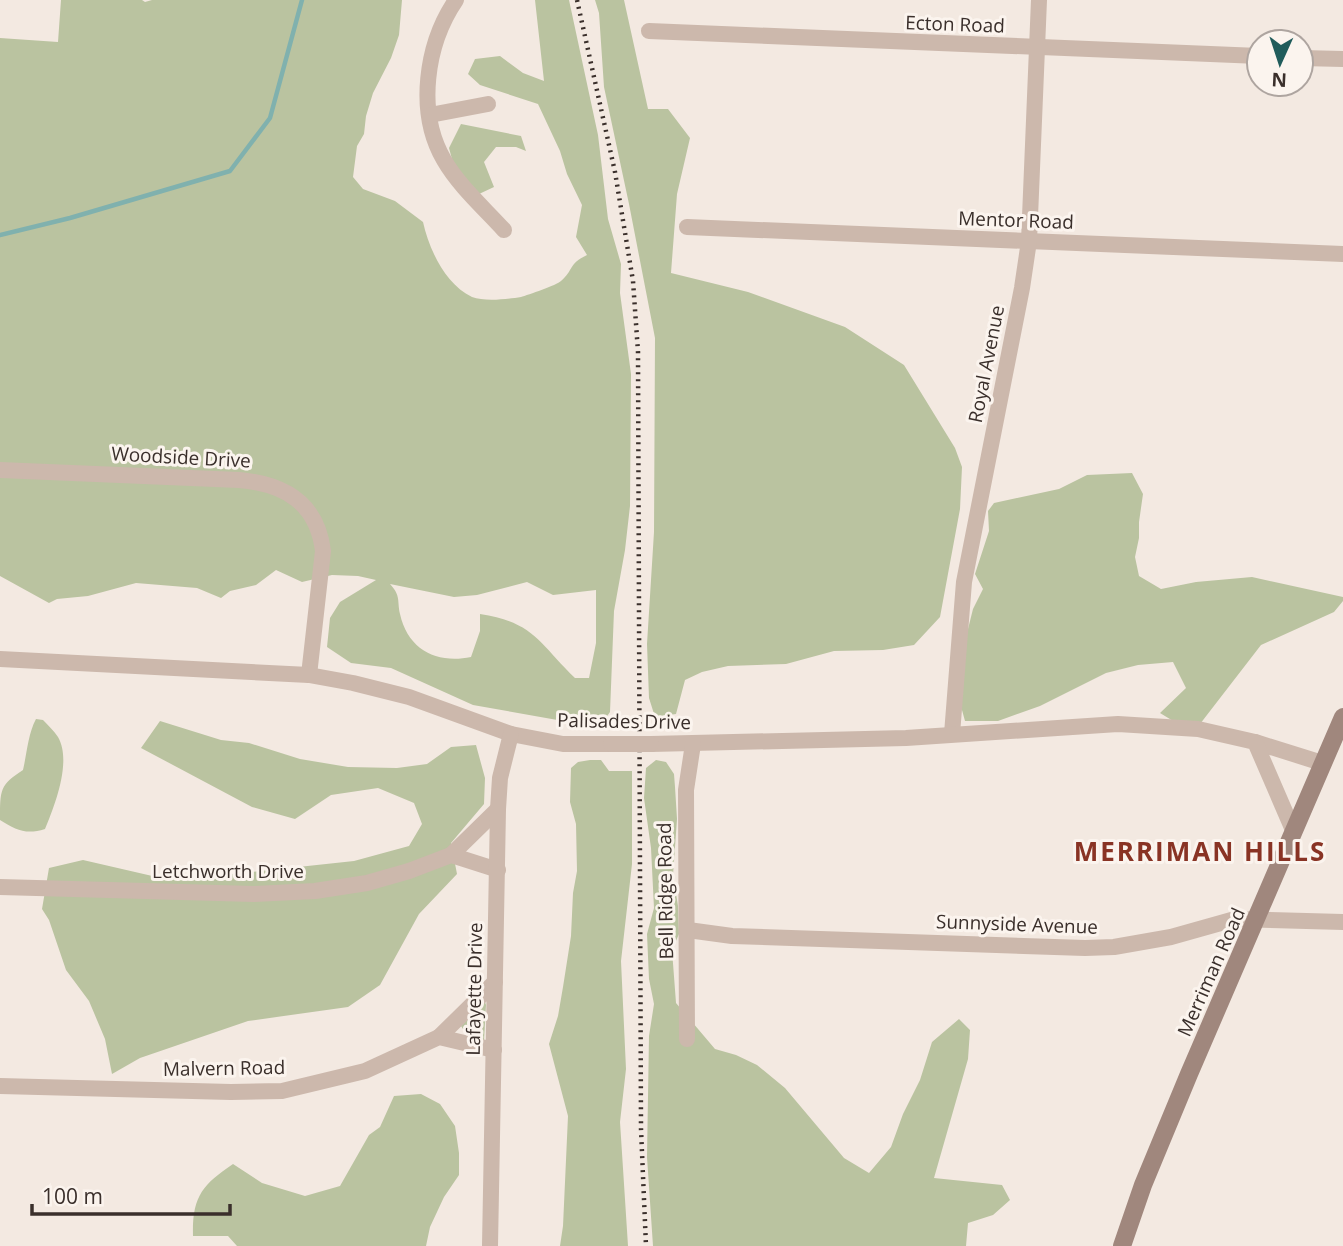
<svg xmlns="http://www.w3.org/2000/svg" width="1343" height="1246" viewBox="0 0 1343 1246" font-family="'Open Sans',sans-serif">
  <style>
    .green { fill: #bac3a0; fill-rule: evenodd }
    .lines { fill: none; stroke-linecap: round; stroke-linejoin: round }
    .stream { stroke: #80b1ae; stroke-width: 4.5 }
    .street { stroke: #ccb8ac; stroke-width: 16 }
    .secondary { stroke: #a0877d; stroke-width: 18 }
    .rail { stroke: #3a2f2b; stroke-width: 4.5; stroke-dasharray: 2 5; stroke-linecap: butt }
    .street-bridge { stroke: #ccb8ac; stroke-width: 16 }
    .labels { text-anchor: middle; stroke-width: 6; stroke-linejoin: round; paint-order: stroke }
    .street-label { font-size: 19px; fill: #3a2f2b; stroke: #fbf4ee }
    .district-label { font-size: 26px; font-weight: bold; letter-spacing: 2px; fill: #893324; stroke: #fbf4ee }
  </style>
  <rect width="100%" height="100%" fill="#f3e9e1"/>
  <!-- green -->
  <g class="green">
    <path d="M61,0H142L145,2L152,0H402L399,35L391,58L373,93L366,116L364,134L357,146L353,177L363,189L395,201L423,222C429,249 445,284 472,297C485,302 508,299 521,297C528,295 557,285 561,281C574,270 568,264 587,255L576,237L582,205L567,174L560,151L538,104L480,85L468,74L475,59L500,56L523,73L544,81L535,0H569L598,135L608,219L621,264L620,293L631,374L630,506L625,550L614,611L610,712L601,725L563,721L473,705L391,668L351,663L327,647L330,618L340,602L376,580L358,576L332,575L302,582L276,570L256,585L230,591L221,598L197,588L136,583L88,596L57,599L49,603L0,576V38L58,42ZM527,582L553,595L596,590V643L589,678H575C539,643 534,622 480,614V631L471,657C437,664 408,650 400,614C397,600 401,596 390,584L454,597L477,595Z"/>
    <path d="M595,0H624L648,109H668L690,138L677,194L671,273L748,292L845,327L904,365L955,448L962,467L960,509L940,617L914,645L883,650L834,651L786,664L728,666L702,672L685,680L676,714L655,717L649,698L647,644L654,532L655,338L629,204L604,87L599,13Z"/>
    <path d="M461,124L521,136L526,151L516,147H496L484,162L494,187L479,194L456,174L449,148Z"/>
    <path d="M1132,473L1143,494L1139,522V538L1135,557L1139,576L1161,589L1196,582L1252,577L1343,597V601L1334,612L1261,645L1200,724L1183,727L1160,713L1186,688L1173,662L1138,665L1106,673L1040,706L998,721H965L959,699L967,633L973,609L983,589L975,574L989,531L988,511L994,503L1059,489L1087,475Z"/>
    <path d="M36,719L43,720C48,725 54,731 58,737C72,761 55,805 45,829C26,835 16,830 0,820C0,789 0,785 23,770C27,753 28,734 36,719Z"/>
    <path d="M160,721L221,740L249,743L300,759L348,767L397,768L427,764L451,747L476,745L485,778L484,804L451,843L457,874L419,914L380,985L348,1007L248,1021L140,1058L112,1074L105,1039L89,1001L66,970L49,920L42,909L49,868L83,860L161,878L234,874L354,861L409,846L422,824L414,803L378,788L331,795L295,819L252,807L141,748Z"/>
    <path d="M590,760H601L609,771H632V864L621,961L626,1069L620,1122L628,1246H560L563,1226L568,1116L549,1044L558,1016L563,987L571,936L573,893L577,871L576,824L570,802L571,768L578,762Z"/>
    <path d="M656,760L666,762L674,774L675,787L677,819L673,875L678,906L679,934L672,950L676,1003L715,1049L736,1055L757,1065L785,1088L844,1158L869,1173L891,1147L903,1114L920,1080L932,1042L959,1019L970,1030L968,1059L934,1178L1002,1185L1010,1200L993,1215L968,1223L966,1246H653L647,1157L649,1036L654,1004L649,979L647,934L654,908L651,848L644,798L646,768Z"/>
    <path d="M485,1002L486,1005L484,1041L465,1032L461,1026Z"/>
    <path d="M421,1094L440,1104L455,1126L459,1153V1175L444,1197L430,1227L426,1246H237L228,1236H193C192,1197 202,1185 233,1164L262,1183L305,1196L340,1186L369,1135L380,1127L394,1096Z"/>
  </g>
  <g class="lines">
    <!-- stream -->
    <path class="stream" d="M0,235L70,218L230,171L270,118L302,0"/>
    <!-- street -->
    <g class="street">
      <path d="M456,0C426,44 416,112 444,160C459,186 484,208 504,230"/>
      <path d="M649,31L1259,56"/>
      <path d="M1301,58L1343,59"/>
      <path d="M430,115L488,104"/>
      <path d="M687,227L1343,254"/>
      <path d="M0,470L239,480C284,484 317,502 323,551L309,675"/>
      <path d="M0,659L309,675L353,683L409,697L511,734L563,744H611"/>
      <path d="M952,734L964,582L1022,288L1029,241L1039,0"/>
      <path d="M1255,742L1322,763"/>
      <path d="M651,744L906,738L1118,724L1198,729L1255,742L1293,830"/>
      <path d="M451,855L498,809"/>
      <path d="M0,887L254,894L315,891L367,883L409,871L451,855L498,870"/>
      <path d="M688,930L732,936L1085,948L1114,947L1171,937L1235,919L1343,922"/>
      <path d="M439,1037L495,982"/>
      <path d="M687,1039L686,790L693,744"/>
      <path d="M0,1086L231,1092L282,1091L365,1071L439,1037L494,1050"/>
      <path d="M490,1246L498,809L500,778L511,734"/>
    </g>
    <!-- secondary -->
    <path class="secondary" d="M1122,1246L1143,1185L1189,1074L1343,717"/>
    <!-- rail -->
    <path class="rail" d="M577,0L615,172L633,281L638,352L641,1129L646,1246"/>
    <!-- street-bridge -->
    <path class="street-bridge" d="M611,744H651"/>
  </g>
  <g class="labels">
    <!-- street labels -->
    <g class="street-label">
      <text transform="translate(955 24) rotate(2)" y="7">Ecton Road</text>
      <text transform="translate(1016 220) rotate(2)" y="7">Mentor Road</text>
      <text transform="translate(986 364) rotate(-79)" y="7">Royal Avenue</text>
      <text transform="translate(181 457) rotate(3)" y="7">Woodside Drive</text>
      <text transform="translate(624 721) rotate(1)" y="7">Palisades Drive</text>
      <text x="228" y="878">Letchworth Drive</text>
      <text transform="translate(665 891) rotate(-91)" y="7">Bell Ridge Road</text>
      <text transform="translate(1017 924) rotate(2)" y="7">Sunnyside Avenue</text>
      <text transform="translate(1211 972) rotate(-66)" y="7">Merriman Road</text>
      <text transform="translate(474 989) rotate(-89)" y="7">Lafayette Drive</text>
      <text transform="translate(224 1068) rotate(-1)" y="7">Malvern Road</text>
    </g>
    <!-- district labels -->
    <g class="district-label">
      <text x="1200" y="861">MERRIMAN HILLS</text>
    </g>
  </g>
  <!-- north arrow -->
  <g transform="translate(1280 63) rotate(183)"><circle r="33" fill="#fbf4ee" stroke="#aea5a0" stroke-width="2"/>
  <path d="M0-5L12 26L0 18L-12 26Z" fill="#205c5b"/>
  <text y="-10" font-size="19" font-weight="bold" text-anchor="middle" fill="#3a2f2b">N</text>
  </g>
  <!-- scale -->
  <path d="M32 1204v10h198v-10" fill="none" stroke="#3a2f2b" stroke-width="3.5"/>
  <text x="42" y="1204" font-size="21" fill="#3a2f2b" stroke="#fbf4ee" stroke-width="5" paint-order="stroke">100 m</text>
</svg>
